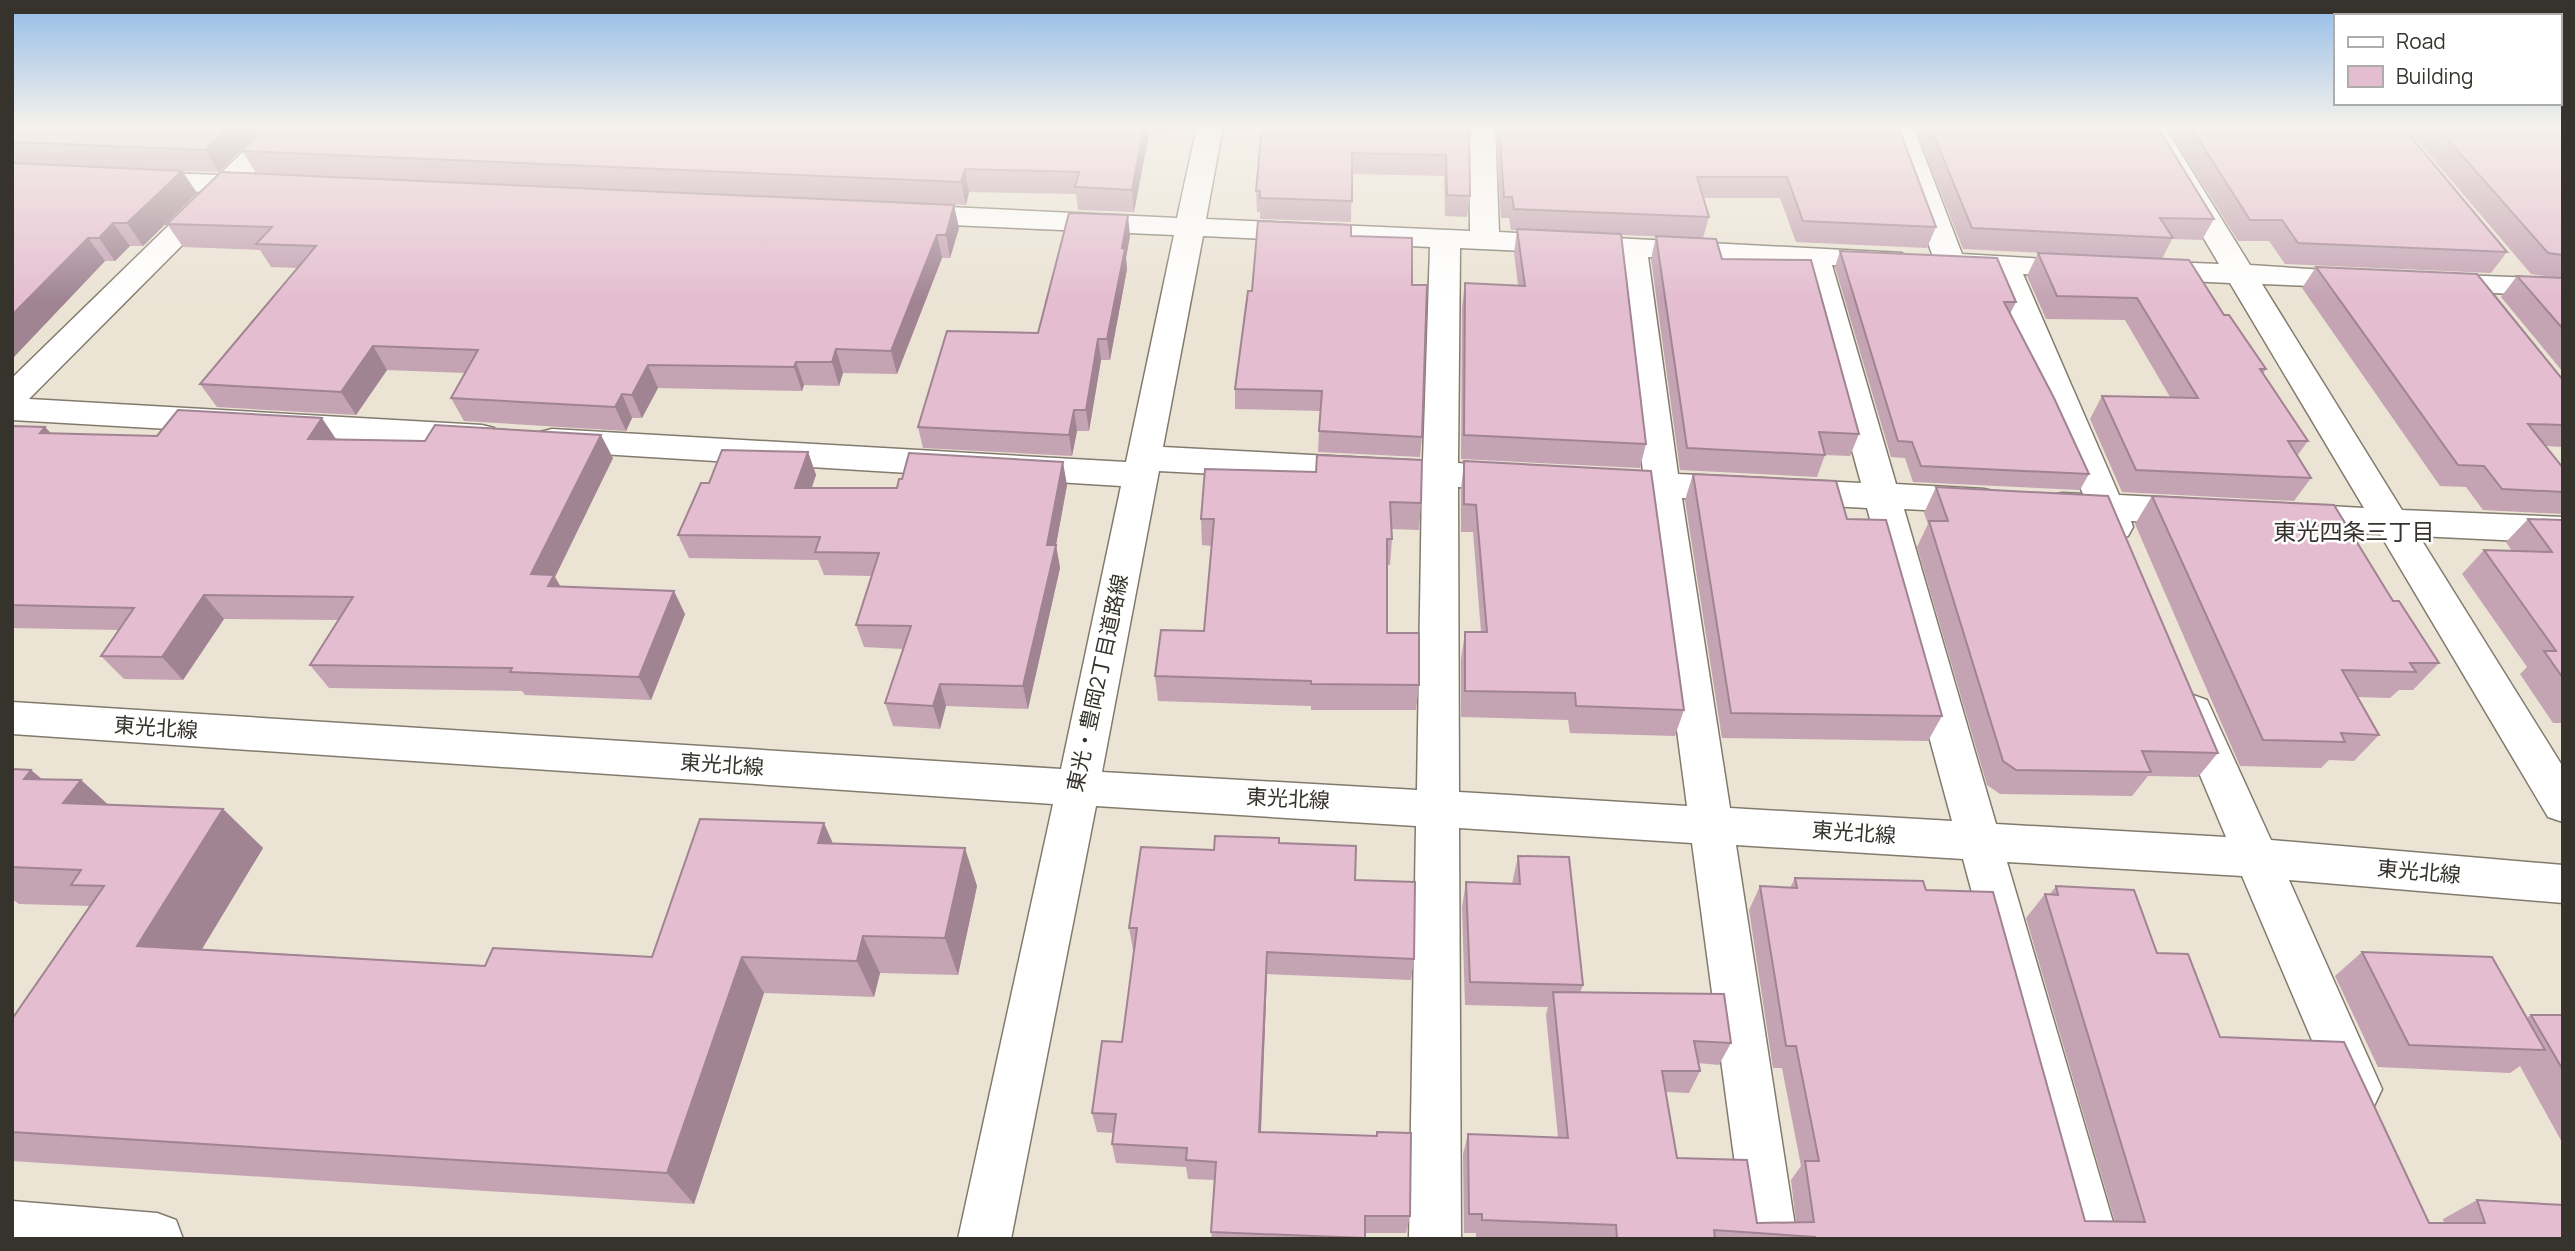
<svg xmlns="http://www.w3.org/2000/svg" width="2575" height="1251" viewBox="0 0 2575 1251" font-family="Manrope,'Noto Sans JP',sans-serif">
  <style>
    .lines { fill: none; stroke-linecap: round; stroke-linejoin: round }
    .minor-casing { stroke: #827b6d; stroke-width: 3 }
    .minor { fill: #fff; fill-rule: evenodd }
    .wall { fill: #c4a3b3 }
    .shaded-wall { fill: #a08492 }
    .building { fill: #e4bdd0; stroke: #a08492; stroke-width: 2 }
    .labels { text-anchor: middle; stroke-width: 5; stroke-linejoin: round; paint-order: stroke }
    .street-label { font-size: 21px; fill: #36332d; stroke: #fff }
    .neighbourhood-label { font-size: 23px; fill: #36332d; stroke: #fff }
  </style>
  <rect width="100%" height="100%" fill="#ebe3d4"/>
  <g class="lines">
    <!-- minor casing -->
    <g class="minor-casing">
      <g id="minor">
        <path d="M269,126H298L250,177L272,180L276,186L272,192L234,193L29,399L482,425L494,428L499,436L494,444L482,447L12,420V378L203,192L137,188L127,186L123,180L127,174L137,172L219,175Z"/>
        <path d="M1197,126H1223L1206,219L1470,231L1469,126H1495L1499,232L1902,253L1906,259L1902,265L1891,268L1832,265L1896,484L1984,489L1997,492L2002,501L1997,510L1984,513L1904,509L1996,824L2226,837L2173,711L2179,700L2193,695L2207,700L2271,840L2563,865V903L2289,880L2382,1089L2374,1106L2357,1113L2340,1106L2242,876L2007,862L2118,1239H2065L1963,859L1736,845L1797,1239H1745L1692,843L1459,828L1461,1239H1409L1416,826L1096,806L1011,1239H958L1053,804L12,734V702L1061,769L1121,486L552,451L540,448L535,440L540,432L552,429L1126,462L1174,235L906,223L896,220L892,214L896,208L906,205L1177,218ZM1203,236L1430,247L1423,461L1163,447ZM1460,248L1618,255L1643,472L1600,470L1588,473L1582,482L1588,491L1646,496L1687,806L1459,792L1458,487L1516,490L1528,487L1534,478L1528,469L1458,463ZM1648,257L1801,264L1861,483L1678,474ZM1159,471L1422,485L1417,790L1102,772ZM1682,498L1867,508L1952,821L1730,808Z"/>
        <path d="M1886,126H1913L1962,254L2095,262L2099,268L2095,274L2084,277L2023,274L2119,495L2197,499L2210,503L2215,512L2210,521L2197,525L2131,521L2133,527L2128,536L2115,540L2102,536L2094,519L2049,514L2044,505L2049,496L2062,493L2083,494L1993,273L1937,268Z"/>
        <path d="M2137,126H2164L2250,265L2371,273L2375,279L2371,285L2360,288L2262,284L2402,510L2563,517V543L2419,536L2563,767V822L2548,817L2380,534L2292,530L2279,526L2274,517L2279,508L2292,504L2364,508L2230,283L2144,279L2133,276L2129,270L2133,264L2144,261L2219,264Z"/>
        <path d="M2434,274L2563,279V297L2423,289L2419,283L2423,277Z"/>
        <path d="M12,1201L157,1213L176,1220L183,1239H12Z"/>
      </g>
    </g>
    <!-- minor -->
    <use href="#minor" class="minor"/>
  </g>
  <!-- wall -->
  <g class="wall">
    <path d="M12,126H265L219,172L182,171L197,193L143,246H130L115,261H105L12,359Z"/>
    <path d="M267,126H1170L1168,134H1149L1134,212L1078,210L1076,194L969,192L966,205L590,188L959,228L950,258H942L897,374L843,373L839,386L804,385L802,391L658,388L642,418H632L626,431L464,421L451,398L465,373L387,370L356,415L217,407L200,384L297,268L271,267L260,250L183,247L167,224L256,173L242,151Z"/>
    <path d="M1262,126H1469L1470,196L1467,217L1445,216L1444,176L1352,174L1351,222L1260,219V212H1257L1256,191Z"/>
    <path d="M1495,126H1898L1936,227L1927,248L1796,242L1780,198H1703L1709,217L1703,238L1621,235L1646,444L1640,468L1461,459L1462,307L1465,283L1518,285L1514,253L1517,230H1511L1509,218H1501Z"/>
    <path d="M1914,126H2157L2214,219L2202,240L2172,239L2162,259L2224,315L2266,369L2263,374L2308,441L2297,456L2311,478L2294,501L2122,492L2090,419L2102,396L2170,397L2125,320L2046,319L2027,276L2038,253L2108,256L1963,249Z"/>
    <path d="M2166,126H2402L2507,252L2491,273L2285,264L2269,241H2238Z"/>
    <path d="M2405,126H2563V372L2501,297L2517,276L2551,277L2531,274Z"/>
    <path d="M1130,236L1126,258L1127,269L1110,360H1101L1089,431H1077L1072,456L923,448L918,427L1038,333Z"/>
    <path d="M1351,236L1412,285L1422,437L1420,457L1318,452L1320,411L1235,409V389L1252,291Z"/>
    <path d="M1656,236L1722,259L1859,434L1850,456L1825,455L1817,477L1680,470L1651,259Z"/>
    <path d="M1840,251L2016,302L2010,314L2089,474L2080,490L1913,482L1905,458L1891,457L1835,267Z"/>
    <path d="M2316,267L2563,380V447L2546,446L2563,468V514L2483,510L2466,487L2440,486L2302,288Z"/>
    <path d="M12,426L45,427L51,433L337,440L613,458L555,577L560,586L685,614L651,700L525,695L522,691L329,688L310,665L339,620L224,619L183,680L124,679L101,656L119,630L12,628Z"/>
    <path d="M808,452L816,475L812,488H897L1067,485L1056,545L1060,568L1028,709L946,706L940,729L893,726L885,703L903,649L864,647L856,625L871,576L824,575L818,560L689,558L678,535L709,483Z"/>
    <path d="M1464,461L1684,710L1675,736L1570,733L1568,720L1461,717V659L1465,632H1481L1473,532H1461V489Z"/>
    <path d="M1205,469L1421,503L1419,530L1391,529L1392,539L1390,565H1387V633L1419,685L1416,710H1311V706L1158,701L1155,676L1204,631L1212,546L1202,545L1201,519Z"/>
    <path d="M1693,474L1847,519L1942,716L1928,741L1722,738L1685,500Z"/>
    <path d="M1936,487L2218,753L2198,777L2148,776L2132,796L2000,794L1987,785L1917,547L1928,524L1924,513Z"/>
    <path d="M2152,496L2393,601L2439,663L2413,690H2399L2390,698L2358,697L2379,735L2354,761L2329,760L2321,768L2240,766L2135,524Z"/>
    <path d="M2528,519L2563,520V723H2553L2520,674L2527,667L2462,574L2484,550L2512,551L2506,542Z"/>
    <path d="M12,769L31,770L42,779L81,780L108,805L223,809L263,848L202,949L485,966L652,957L833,843L977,886L958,975L880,973L874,997L764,993L694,1204L12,1161V1019L91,906L19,904L12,899Z"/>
    <path d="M1279,844L1355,880L1414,959L1411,980L1267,974L1261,1132L1410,1216L1406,1233H1365V1239H1212L1211,1232L1215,1180L1188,1179L1186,1167L1116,1163L1112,1144L1113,1133L1097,1132L1092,1113L1122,1042L1134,950H1133L1129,928L1214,850Z"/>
    <path d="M1518,856L1583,985L1580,993L1731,1043L1719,1065L1698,1063L1700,1071L1689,1093L1665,1092L1677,1158L1757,1223L1796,1222L1791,1180L1801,1166L1782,1068H1773L1749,910L1760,886L1790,888L1795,878L1926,890L2085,1221L2115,1222L2026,918L2045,894H2050L2056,886L2157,953L2220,1037L2429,1223H2444L2443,1219L2477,1200L2563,1239L1476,1238V1233H1464L1463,1154L1468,1134L1558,1137L1546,1015L1548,1007L1465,1005L1462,907L1466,882L1512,884Z"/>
    <path d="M2362,952L2526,1018L2531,1015H2563V1144L2520,1066L2510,1073L2378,1067L2335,976Z"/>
  </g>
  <!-- shaded-wall -->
  <g class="shaded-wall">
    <path d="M229,126H265L219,172L205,150Z"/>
    <path d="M1144,126H1148L1149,134L1134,212L1132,190Z"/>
    <path d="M965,169L969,192L966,205L961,182Z"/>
    <path d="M182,171L197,193L143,246L127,223Z"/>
    <path d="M954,205L959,228L950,258L946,235Z"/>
    <path d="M1128,215L1130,236L1126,258L1127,269L1110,360L1107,339Z"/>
    <path d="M113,223L130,246L115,261L99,238Z"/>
    <path d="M937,235L942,258L897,374L891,351Z"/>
    <path d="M88,238L105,261L12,359V315Z"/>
    <path d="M1098,339L1101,360L1089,431L1086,410Z"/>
    <path d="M373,346L387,370L356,415L341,392Z"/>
    <path d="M836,349L843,373L839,386L832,362Z"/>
    <path d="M796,362L804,385L802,391L794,367Z"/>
    <path d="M648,365L658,388L642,418L632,395Z"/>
    <path d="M622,394L632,418L626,431L615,407Z"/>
    <path d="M1074,410L1077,431L1072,456L1069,435Z"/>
    <path d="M322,418L338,442L308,439Z"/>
    <path d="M45,427L66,451L40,433Z"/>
    <path d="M601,435L613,458L555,577L567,598L531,574Z"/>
    <path d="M808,452L816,475L803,511L795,488Z"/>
    <path d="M1063,462L1067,485L1056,545L1060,568L1028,709L1023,686L1047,545Z"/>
    <path d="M674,591L685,614L651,700L639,677Z"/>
    <path d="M204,595L224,619L183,680L162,657Z"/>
    <path d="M940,684L946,706L940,729L933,706Z"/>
    <path d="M31,770L66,800L81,780L124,819L108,842L24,779Z"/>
    <path d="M223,809L263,848L182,982L137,946Z"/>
    <path d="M824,823L841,862L818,843Z"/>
    <path d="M965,848L977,886L958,975L945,938Z"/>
    <path d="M863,936L880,973L874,997L857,961Z"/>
    <path d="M1267,952V974L1260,1151L1259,1132Z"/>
    <path d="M742,957L764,993L694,1204L667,1173Z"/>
  </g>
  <!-- building -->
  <g class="building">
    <path d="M12,126H229L205,150L12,142Z"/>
    <path d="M267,126H1144L1132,190L1075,187L1079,172L965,169L961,182L242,151Z"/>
    <path d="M1262,126H1469L1470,196L1447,195L1446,155L1352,153V201L1260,198V191H1256Z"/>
    <path d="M1499,126H1898L1936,227L1803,221L1787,177H1697L1709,217L1514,209L1512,197H1504Z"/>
    <path d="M1930,126H2157L2214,219L2160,218L2173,238L1972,228Z"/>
    <path d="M2190,126H2402L2507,252L2298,243L2282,220H2250Z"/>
    <path d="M2436,126H2563V255L2548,253Z"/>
    <path d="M12,163L182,171L127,223H113L99,238H88L12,315Z"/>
    <path d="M221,172L954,205L946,235H937L891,351L836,349L832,362H796L794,367L648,365L632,395L622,394L615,407L451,398L478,350L373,346L341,392L200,384L316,246L256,244L272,227L167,224Z"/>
    <path d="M1069,213L1128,215L1122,248L1125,249L1107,339H1098L1086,410H1074L1069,435L918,427L947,331L1038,333Z"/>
    <path d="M1258,221L1351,225V236L1412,238V285H1427L1422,437L1319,431L1322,391L1235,389L1248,291H1252Z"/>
    <path d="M1517,229L1621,234L1646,444L1464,435L1465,283L1525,286Z"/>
    <path d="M1656,236L1716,239L1722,259L1811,260L1859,434L1819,432L1825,455L1687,448Z"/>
    <path d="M1840,251L1997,258L2016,302H2004L2054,398L2089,474L1921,466L1912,442L1898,441Z"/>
    <path d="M2038,253L2189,260L2224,315H2229L2266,369H2260L2308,441H2288L2311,478L2136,470L2102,396L2198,398L2137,298L2057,296Z"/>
    <path d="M2316,267L2477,274L2563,380V425L2528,424L2563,468V492L2502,489L2484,466L2458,465Z"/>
    <path d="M2517,276L2563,278V329Z"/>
    <path d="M178,410L322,418L308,439L425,441L435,425L601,435L531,574L554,575L548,586L674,591L639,677L510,672L512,668L310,665L353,597L204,595L162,657L101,656L134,608L12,605V426L45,427L40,433L157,436Z"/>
    <path d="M722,450L808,452L795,488H897L899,479H902L909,453L1063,462L1047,545H1056L1023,686L940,684L933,706L885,703L911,626L856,625L879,553L815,552L820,537L678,535L701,483H709Z"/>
    <path d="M1317,455L1422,460L1421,503L1390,502L1392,539H1387V633H1419V685L1311,684V681L1155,676L1161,630L1204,631L1214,519H1201L1205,469L1316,472Z"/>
    <path d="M1464,461L1651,471L1684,710L1576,706L1575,693L1465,691V632H1487L1476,505L1464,504Z"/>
    <path d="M1693,474L1836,481L1847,519L1886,520L1942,716L1731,713Z"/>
    <path d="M1936,487L2108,496L2218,753L2142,751L2151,772L2016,770L2003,761L1929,521H1948Z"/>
    <path d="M2152,496L2334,505L2393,601H2399L2439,663H2410L2416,672L2342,670L2379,735L2341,733L2345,742L2263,740Z"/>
    <path d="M2528,519L2563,520V678L2544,651H2556L2484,550L2552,552Z"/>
    <path d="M12,769L31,770L24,779L81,780L63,803L223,809L137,946L485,966L493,948L652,957L700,819L824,823L818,843L965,848L945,938L863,936L857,961L742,957L667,1173L12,1132V1019L104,886L71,885L81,870L12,867Z"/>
    <path d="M1215,836L1279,838V843L1356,846L1355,880L1415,882L1414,959L1267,952L1259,1132L1377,1136V1132L1411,1133L1410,1216H1365V1238L1211,1232L1216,1162L1186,1160L1187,1148L1112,1144L1116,1114L1092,1113L1102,1041L1122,1042L1137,928H1129L1141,847L1214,850Z"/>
    <path d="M1518,856L1569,857L1583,985L1470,982L1466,882L1520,884Z"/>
    <path d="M1795,878L1923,881L1926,890L1993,892L2085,1221L2145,1222L2045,894L2058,895L2056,886L2134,890L2157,953L2188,954L2220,1037L2344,1042L2429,1223H2485L2477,1200L2563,1205V1239H1815V1237L1714,1230L1715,1239H1625L1617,1238L1616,1225L1482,1220V1214H1469L1468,1134L1568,1138L1553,992L1724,994L1731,1043L1694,1041L1700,1071H1662L1677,1158L1747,1160L1757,1223L1814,1222L1805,1161H1819L1796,1046H1786L1760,886L1797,888Z"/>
    <path d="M2362,952L2492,957L2545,1050L2409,1045Z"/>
    <path d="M2531,1015H2563V1070Z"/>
  </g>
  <!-- sky -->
  <linearGradient id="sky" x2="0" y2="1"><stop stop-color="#92bce8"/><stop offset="0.42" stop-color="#f6f2ec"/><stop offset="1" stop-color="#f6f2ec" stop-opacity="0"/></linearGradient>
  <rect width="2575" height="301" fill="url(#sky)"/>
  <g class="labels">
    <!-- street labels -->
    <g class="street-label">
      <text transform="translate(1098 683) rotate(-78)" y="7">東光・豊岡2丁目道路線</text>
      <text transform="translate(156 728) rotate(4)" y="7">東光北線</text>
      <text transform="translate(722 765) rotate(4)" y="7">東光北線</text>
      <text transform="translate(1288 799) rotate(3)" y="7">東光北線</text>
      <text transform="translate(1854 833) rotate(4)" y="7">東光北線</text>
      <text transform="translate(2419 872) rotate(5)" y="7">東光北線</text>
    </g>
    <!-- neighbourhood labels -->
    <g class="neighbourhood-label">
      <text x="2354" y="540">東光四条三丁目</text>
    </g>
  </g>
  <!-- border -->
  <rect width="2575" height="1251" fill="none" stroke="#36332d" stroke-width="28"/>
  <!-- legend -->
  <rect x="2334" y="14" width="228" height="91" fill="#ffffff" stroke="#afadab" stroke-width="2"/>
  <rect x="2348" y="37" width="35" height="10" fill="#ffffff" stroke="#afadab" stroke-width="2"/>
  <text x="2396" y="49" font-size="21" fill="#36332d">Road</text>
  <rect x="2348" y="66" width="35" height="21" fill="#e4bdd0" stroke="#afadab" stroke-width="2"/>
  <text x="2396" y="84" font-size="21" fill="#36332d">Building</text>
</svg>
